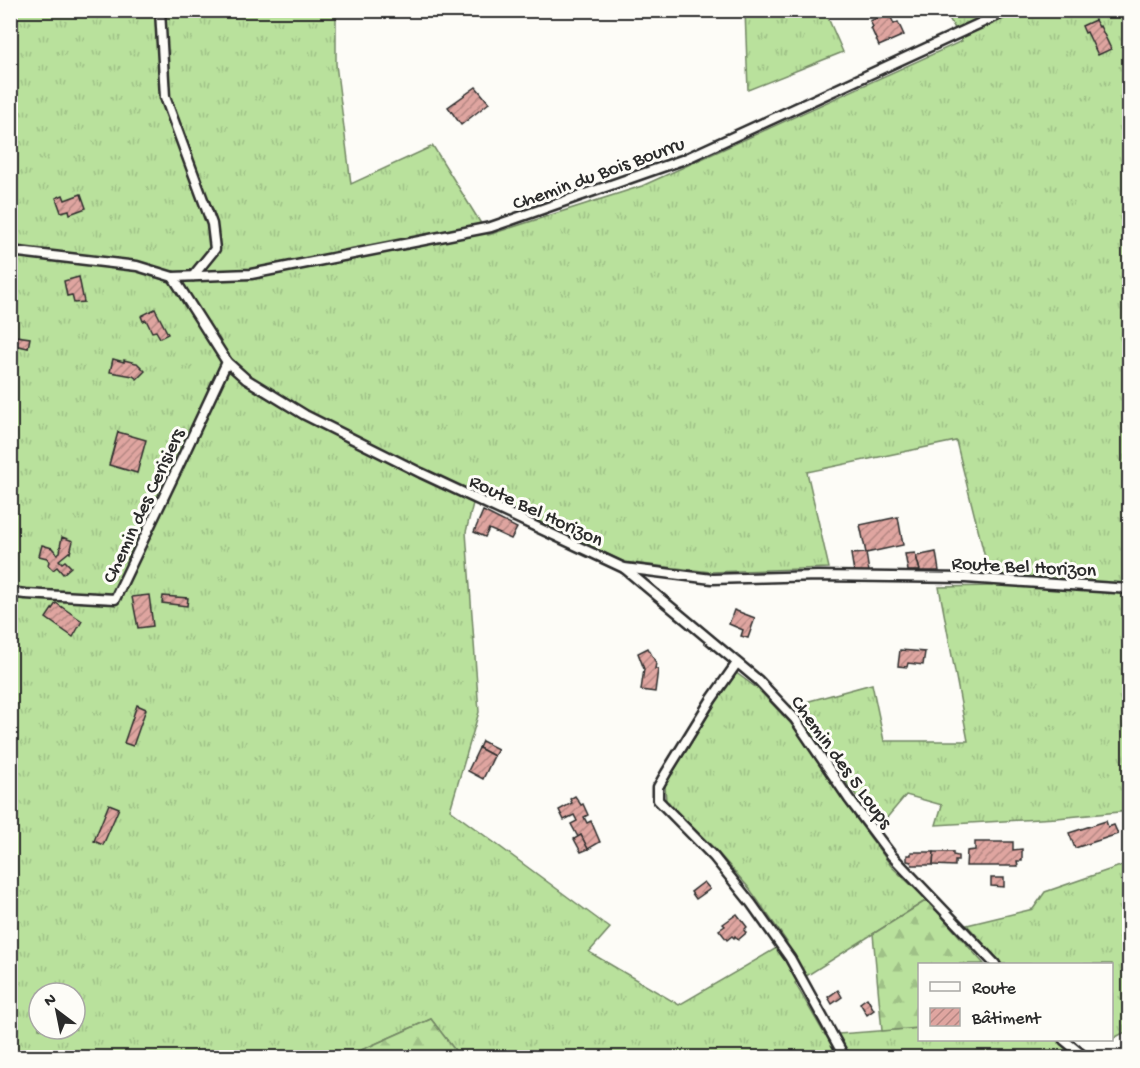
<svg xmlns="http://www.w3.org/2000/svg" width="1140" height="1068" viewBox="0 0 1140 1068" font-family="'Gochi Hand',sans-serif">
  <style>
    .grass { fill: url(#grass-tufts); stroke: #728664; stroke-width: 1.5; fill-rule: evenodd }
    .forest { fill: url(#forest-firs); stroke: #728664; stroke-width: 1.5 }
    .building { fill: url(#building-hatch); stroke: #2b2b2b; stroke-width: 1.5 }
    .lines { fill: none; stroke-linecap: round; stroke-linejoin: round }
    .minor-casing { stroke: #2b2b2b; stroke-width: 13 }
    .minor { stroke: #fdfcf7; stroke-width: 8 }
    .labels { text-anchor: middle; stroke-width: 6; stroke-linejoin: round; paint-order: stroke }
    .street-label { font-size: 20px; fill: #2b2b2b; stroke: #fdfcf7 }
  </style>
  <defs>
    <pattern id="grass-tufts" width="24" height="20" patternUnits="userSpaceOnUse" patternTransform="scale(1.5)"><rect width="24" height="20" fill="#b9e19c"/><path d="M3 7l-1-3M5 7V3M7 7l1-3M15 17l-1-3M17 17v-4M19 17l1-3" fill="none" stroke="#9fc187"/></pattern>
    <pattern id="forest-firs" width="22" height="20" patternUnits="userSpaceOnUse" patternTransform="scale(1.5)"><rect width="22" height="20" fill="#b9e19c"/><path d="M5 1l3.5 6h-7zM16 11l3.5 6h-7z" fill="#9fc187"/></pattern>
    <pattern id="building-hatch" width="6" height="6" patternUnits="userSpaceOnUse" patternTransform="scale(1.5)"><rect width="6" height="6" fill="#dfa5a0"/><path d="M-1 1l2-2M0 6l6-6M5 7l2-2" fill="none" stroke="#b58783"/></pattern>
  </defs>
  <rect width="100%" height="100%" fill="#fdfcf7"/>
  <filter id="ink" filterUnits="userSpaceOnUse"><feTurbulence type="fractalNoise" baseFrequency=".0167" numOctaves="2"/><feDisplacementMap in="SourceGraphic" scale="12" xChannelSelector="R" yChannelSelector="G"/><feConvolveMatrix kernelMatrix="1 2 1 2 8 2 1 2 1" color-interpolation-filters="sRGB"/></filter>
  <g filter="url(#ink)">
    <!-- grass -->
    <g class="grass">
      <path d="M10,11H336V64L351,184L433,146L488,235L642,186L962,41L945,11H1129V811L1057,818L936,825L942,805L906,795L879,827L791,706L872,684L884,741H968L939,587L992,586L956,441L807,472L829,568L711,572L624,562L476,491L466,532L479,712L450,810L610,928L589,952L679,1005L787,942L749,888L714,848L666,801L665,785L735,672L758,689L794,727L847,806L892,867L927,900L795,983L825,1035L919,1028L920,1040H1056L1076,1057H460L431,1019L346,1057H11ZM39,993H75V1029H39Z"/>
      <path d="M745,11H825L843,52L748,90Z"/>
      <path d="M1129,860V1030L1112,1039V964H1002L967,925L1033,909L1045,892L1129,863Z"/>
    </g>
    <!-- forest -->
    <g class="forest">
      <path d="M927,900L984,964H920L919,1028L882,1031L873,934Z"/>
      <path d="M431,1019L460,1057H346Z"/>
    </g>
    <!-- building -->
    <g class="building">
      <path d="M889,13L894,24L898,22L904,35L879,46L871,28L873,27L870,21Z"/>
      <path d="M1095,20L1099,27L1100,26L1111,49L1098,55L1087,32L1085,33L1082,26Z"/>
      <path d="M476,87L489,103L461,125L448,107Z"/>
      <path d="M81,194L86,208L70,214L69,210L61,212L56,198L63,195L65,200Z"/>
      <path d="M79,277L84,302L74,303L72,295L67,296L64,281Z"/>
      <path d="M155,309L168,334L160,338L156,331L152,332L146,320L143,321L141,316Z"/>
      <path d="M16,336L30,338L28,348L14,345Z"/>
      <path d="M113,359L124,362V360L136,363H137L145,371L137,379L133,376L110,372Z"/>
      <path d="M118,432L146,440L137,473L109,465Z"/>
      <path d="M483,511L517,528L511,539L489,529L485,537L474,532Z"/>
      <path d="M898,517L903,545L866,553L860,525Z"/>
      <path d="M62,537L73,541L70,553L69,552L59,560L62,563L65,561L71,567L63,574L57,567L53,570L48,565L49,561L47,558L39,556L42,545L52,548L57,554L60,552L61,547H60Z"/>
      <path d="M936,552L939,571H920L916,556Z"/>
      <path d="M866,553L869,572H854L851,554Z"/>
      <path d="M915,553L920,571H908L905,554Z"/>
      <path d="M149,595L153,626L138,628L132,597Z"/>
      <path d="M163,596L188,598L187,606L162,603Z"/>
      <path d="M56,603L82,621L73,637L46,618Z"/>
      <path d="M734,610L755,618L748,638L741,636L743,630L729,624Z"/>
      <path d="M648,648L656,663L655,669H658L655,692L641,690L644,669L638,653Z"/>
      <path d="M900,650L925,652L923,665L908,663L907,667L898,666Z"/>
      <path d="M137,705L146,709L133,746L124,743Z"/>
      <path d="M482,741L498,749L494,756L479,748Z"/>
      <path d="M479,748L494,756L483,779L468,771Z"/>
      <path d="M575,796L581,805L583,804L588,815L584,817L587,823L591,821L600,842L588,849L581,835L578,837L571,824L577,821L574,815L564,820L559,810L572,803L570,799Z"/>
      <path d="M109,804L119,808L103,845L94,841Z"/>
      <path d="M1106,821L1108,827L1114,825L1118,834L1075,848L1069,833Z"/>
      <path d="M581,835L588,849L581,852L574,839Z"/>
      <path d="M975,842H1013V850L1022,849V861H1017L1018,866H966L967,851L975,850Z"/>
      <path d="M911,852H934L933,865H912L911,862L907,861V855H911Z"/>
      <path d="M934,852H953V855L958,856V861H955V866L933,865Z"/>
      <path d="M991,878H1004V887L991,886Z"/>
      <path d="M704,882L710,889L696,899L691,892Z"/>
      <path d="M737,914L747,927L744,930L746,933L738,940L735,936L734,938L732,936L727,940L719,930L725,926L723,924Z"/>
      <path d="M838,990L842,997L832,1004L828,997Z"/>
      <path d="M867,998L874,1010L867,1015L860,1003Z"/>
    </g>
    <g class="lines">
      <!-- minor casing -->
      <g class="minor-casing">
        <g id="minor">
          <path d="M160,10L165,97L212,224L215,249L193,276"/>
          <path d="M10,251L137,266L173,277L227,362L246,379L305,415L421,473L624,568L712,579L818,576L965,578L1130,589"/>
          <path d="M173,277L251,274L491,227L685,159L1009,10"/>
          <path d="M624,568L758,680L795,719L849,799L892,856L995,964"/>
          <path d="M10,592L25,594L115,599L178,467L227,362"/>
          <path d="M737,663L711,700L666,773L658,787V800L714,857L751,903L790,958L845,1058"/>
          <path d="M1064,1040L1086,1058"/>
        </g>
      </g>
      <!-- minor -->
      <use href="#minor" class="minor"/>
    </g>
  </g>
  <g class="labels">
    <!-- street labels -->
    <g class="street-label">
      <text transform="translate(598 172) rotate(-20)" y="7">Chemin du Bois Bourru</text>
      <text transform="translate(142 505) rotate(-65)" y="7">Chemin des Cerisiers</text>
      <text transform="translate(537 509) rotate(25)" y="7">Route Bel Horizon</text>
      <text transform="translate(1024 565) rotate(3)" y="7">Route Bel Horizon</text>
      <text transform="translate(843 761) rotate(54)" y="7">Chemin des 5 Loups</text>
    </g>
  </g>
  <!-- margin -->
  <rect width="1140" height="1068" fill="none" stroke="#fdfcf7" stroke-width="36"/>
  <rect x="18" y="18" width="1104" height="1032" fill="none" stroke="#2b2b2b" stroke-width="2" filter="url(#ink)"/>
  <!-- legend -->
  <rect x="918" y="963" width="195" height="78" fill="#fdfcf7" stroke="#a9a8a5" stroke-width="1.5"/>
  <rect x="930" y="982" width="30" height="9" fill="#fdfcf7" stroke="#a9a8a5" stroke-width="1.5"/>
  <text x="972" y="993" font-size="18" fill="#2b2b2b">Route</text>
  <rect x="930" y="1008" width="30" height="18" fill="url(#building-hatch)" stroke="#a9a8a5" stroke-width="1.5"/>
  <text x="972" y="1023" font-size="18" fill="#2b2b2b">Bâtiment</text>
  <!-- north arrow -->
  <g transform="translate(57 1011) rotate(328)"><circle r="28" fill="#fdfcf7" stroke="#a9a8a5" stroke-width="1.5"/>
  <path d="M0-4.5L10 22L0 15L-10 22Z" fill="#2b2b2b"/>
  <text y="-9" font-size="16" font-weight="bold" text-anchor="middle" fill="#2b2b2b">N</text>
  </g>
</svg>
